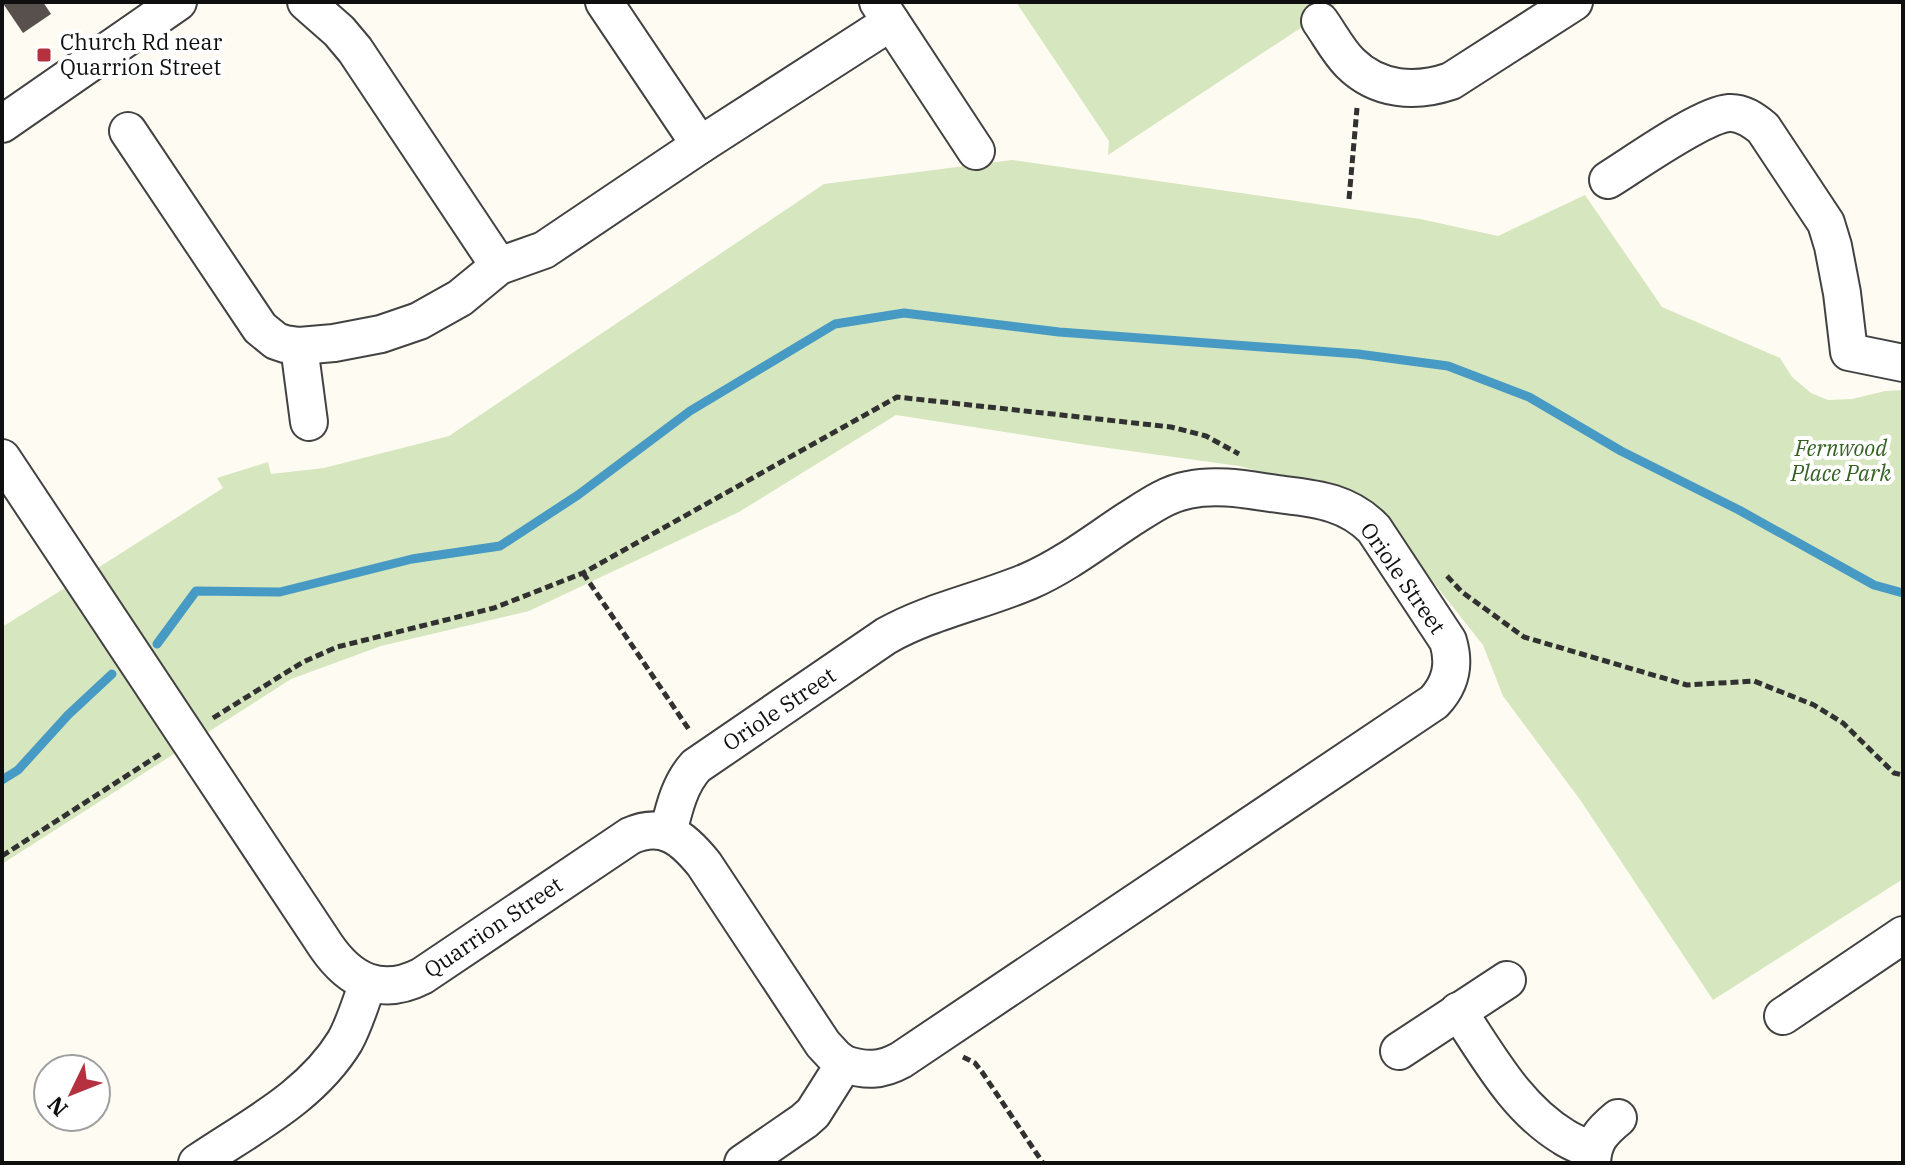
<svg xmlns="http://www.w3.org/2000/svg" width="1905" height="1165" viewBox="0 0 1905 1165" font-family="'IBM Plex Serif',serif">
  <style>
    .green { fill: #d6e6be }
    .lines { fill: none; stroke-linecap: round; stroke-linejoin: round }
    .stream { stroke: #479ac3; stroke-width: 9 }
    .building { fill: #57504c }
    .minor-casing { stroke: #424242; stroke-width: 40 }
    .path { stroke: #313131; stroke-width: 5; stroke-dasharray: 8 4; stroke-linecap: butt }
    .minor { stroke: #fff; stroke-width: 36 }
    .poi-dot { fill: #b53140; stroke: #fff; stroke-width: 3 }
    .labels { text-anchor: middle; stroke-width: 8; stroke-linejoin: round; paint-order: stroke }
    .poi-label { font-size: 22px; fill: #0f0f0f; stroke: #fff; text-anchor: start }
    .park-label { font-size: 22px; font-style: italic; fill: #356224; stroke: #fff }
    .street-label { font-size: 22px; fill: #0f0f0f; stroke: #fff }
  </style>
  <rect width="100%" height="100%" fill="#fefbf2"/>
  <!-- green -->
  <g class="green">
    <path d="M1016,2H1340L1108,155L1109,141Z"/>
    <path d="M1012,160L1420,219L1498,236L1585,195L1662,307L1780,358L1792,377L1811,393L1828,400L1852,399L1885,391L1903,390V879L1713,1000L1581,801L1503,696L1483,645L1385,521L1355,497L1239,466L1094,446L896,415L739,512L529,611L381,646L291,679L2,864V627L112,559L223,488L217,478L268,462L271,474L324,468L449,436L824,184Z"/>
  </g>
  <g class="lines">
    <!-- stream -->
    <g class="stream">
      <path d="M157,644L196,591L280,592L412,559L500,546L578,495L690,411L835,324L904,313L1059,332L1358,354L1448,366L1529,397L1621,451L1739,510L1874,585L1903,593"/>
      <path d="M2,780L18,770L68,715L112,674"/>
    </g>
  </g>
  <!-- building -->
  <path class="building" d="M2,2H43L51,14L23,33Z"/>
  <g class="lines">
    <!-- minor casing -->
    <g class="minor-casing">
      <g id="minor">
        <path d="M306,2L339,31L355,50L499,266"/>
        <path d="M604,2L700,145"/>
        <path d="M878,2L976,151"/>
        <path d="M1320,21C1330,35 1338,51 1350,63C1378,91 1416,93 1451,81L1574,2"/>
        <path d="M2,124L178,2"/>
        <path d="M128,131L260,328L276,341L285,344L299,346L334,343L381,334L419,321L460,298L499,266L544,250L700,145L891,22"/>
        <path d="M1608,180C1634,164 1702,115 1729,113C1742,112 1753,120 1763,128L1826,223L1833,246L1842,293L1849,352L1903,363"/>
        <path d="M299,346L309,422"/>
        <path d="M2,458L326,946C350,981 381,997 422,976L630,836C663,821 683,838 704,864L823,1044L836,1058L844,1064L813,1113L804,1121L743,1163"/>
        <path d="M668,833C674,809 679,785 696,766L886,636C930,611 982,601 1029,581C1064,566 1096,541 1128,520C1147,508 1166,494 1188,490C1220,483 1253,491 1285,495C1319,499 1349,503 1374,529L1448,641C1455,664 1451,684 1434,702L901,1060C881,1071 866,1071 844,1064"/>
        <path d="M1458,1011C1489,1057 1516,1108 1564,1137C1573,1143 1583,1146 1593,1151"/>
        <path d="M1783,1016L1903,935"/>
        <path d="M1399,1051L1507,980"/>
        <path d="M197,1163C250,1127 311,1097 345,1041C355,1023 361,1001 368,983"/>
        <path d="M1592,1163C1593,1141 1601,1132 1618,1118"/>
      </g>
    </g>
    <!-- path -->
    <g class="path">
      <path d="M1349,199L1357,108"/>
      <path d="M583,573L690,731"/>
      <path d="M1447,576L1462,592L1524,637L1687,685L1754,681L1814,705L1843,723L1894,773L1903,775"/>
      <path d="M213,718L303,662L337,647L494,608L583,573L897,397L1171,427L1206,436L1239,454"/>
      <path d="M2,856L162,753"/>
      <path d="M963,1057L975,1063L982,1072L1043,1163"/>
    </g>
    <!-- minor -->
    <use href="#minor" class="minor"/>
  </g>
  <!-- markers -->
  <rect class="poi-dot" x="36" y="47" width="16" height="16" rx="4"/>
  <g class="labels">
    <!-- poi labels -->
    <g class="poi-label">
      <text x="60" y="50">Church Rd near<tspan x="60" dy="25">Quarrion Street</tspan></text>
    </g>
    <!-- park labels -->
    <g class="park-label">
      <text x="1841" y="456">Fernwood<tspan x="1841" dy="25">Place Park</tspan></text>
    </g>
    <!-- street labels -->
    <g class="street-label">
      <text transform="translate(1403 578) rotate(55)" y="8">Oriole Street</text>
      <text transform="translate(779 709) rotate(-34)" y="8">Oriole Street</text>
      <text transform="translate(493 927) rotate(-34)" y="8">Quarrion Street</text>
    </g>
  </g>
  <!-- border -->
  <rect width="1905" height="1165" fill="none" stroke="#0f0f0f" stroke-width="8"/>
  <!-- north arrow -->
  <g transform="translate(72 1093) rotate(227)"><circle r="38" fill="#ffffff" stroke="#9f9f9f" stroke-width="2"/>
  <path d="M0-6L14 30L0 20L-14 30Z" fill="#b53140"/>
  <text y="-12" font-size="22" font-weight="bold" text-anchor="middle" fill="#0f0f0f">N</text>
  </g>
</svg>
